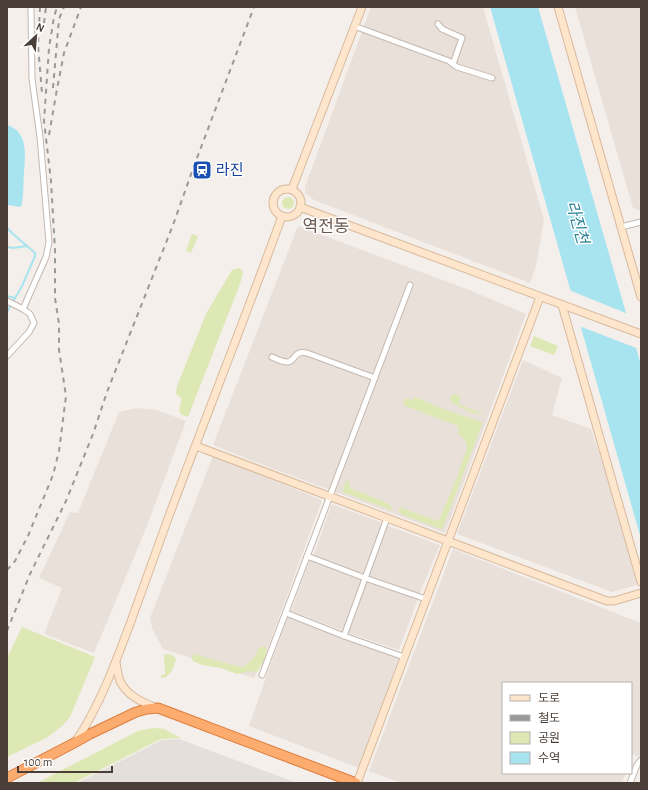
<svg xmlns="http://www.w3.org/2000/svg" width="648" height="790" viewBox="0 0 648 790" font-family="'Alegreya Sans','Noto Sans KR',sans-serif">
  <style>
    .residential { fill: #e9e0d9 }
    .industrial { fill: #e5dfdc }
    .green { fill: #dde8b4 }
    .water { fill: #a8e4f0 }
    .pier { fill: #f5efeb }
    .lines { fill: none; stroke-linecap: round; stroke-linejoin: round }
    .stream { stroke: #a8e4f0; stroke-width: 2 }
    .street-casing { stroke: #c4b8b0; stroke-width: 7 }
    .secondary-casing { stroke: #d7ba9d; stroke-width: 9 }
    .highway-casing { stroke: #dc7d3d; stroke-width: 11 }
    .street { stroke: #fff; stroke-width: 5 }
    .secondary { stroke: #fee6cc; stroke-width: 7 }
    .highway { stroke: #fcac6f; stroke-width: 9 }
    .rail { stroke: #999; stroke-width: 2; stroke-dasharray: 5 5; stroke-linecap: butt }
    .labels { text-anchor: middle; stroke-width: 3; stroke-linejoin: round; paint-order: stroke }
    .transit-label { font-size: 15px; fill: #164399; stroke: #fff; text-anchor: start }
    .water-label { font-size: 16px; font-style: italic; fill: #2b8094; stroke: #fff }
    .quarter-label { font-size: 17px; fill: #6c5a50; stroke: #fff }
  </style>
  <rect width="100%" height="100%" fill="#f5efeb"/>
  <!-- residential -->
  <g class="residential">
    <path d="M371,7H483L544,220L536,266L530,283L314,200L305,193V187Z"/>
    <path d="M575,7H641V211L633,208Z"/>
    <path d="M298,226L472,291L526,314L445,533L255,462L213,445Z"/>
    <path d="M523,360L562,378L552,415L591,429L606,473L637,585L612,592L457,534Z"/>
    <path d="M137,408L157,410L186,421L147,526L94,653L44,634L62,588L39,578L70,512L78,513L119,412Z"/>
    <path d="M213,456L322,500L269,645L254,678L163,649L152,628L150,618Z"/>
    <path d="M332,504L383,523L364,575L313,556Z"/>
    <path d="M386,525L440,545L419,595L367,577Z"/>
    <path d="M453,549L641,623V752L639,757L633,755L631,760V683H503V773H626L622,783H402L369,771Z"/>
    <path d="M310,559L363,579L344,631L291,611Z"/>
    <path d="M367,580L418,599L399,650L348,633Z"/>
    <path d="M287,617L399,658L359,768L249,726Z"/>
  </g>
  <!-- industrial -->
  <path class="industrial" d="M179,739L297,783H77L162,740Z"/>
  <!-- green -->
  <g class="green">
    <circle cx="288" cy="203" r="6"/>
    <path d="M192,234L198,236L191,253L186,251Z"/>
    <path d="M240,268L243,272L240,284L188,417L182,415L179,411L181,402V398L176,394L177,386L206,314L232,270Z"/>
    <path d="M534,336L558,346L554,355L530,346Z"/>
    <path d="M455,394L461,397L458,404L483,414C475,416 459,407 451,402L450,399L452,395Z"/>
    <path d="M415,397L451,412L483,422L443,527L441,529L403,515L398,511L400,507L437,521L439,520L456,480L467,448L466,442L463,437L458,435V426L403,405L405,398L412,400Z"/>
    <path d="M348,480L350,482L349,485L350,488L385,502L392,507L391,510L343,492C343,487 344,484 348,480Z"/>
    <path d="M22,627L95,657L70,717L63,725L48,737L7,757V658Z"/>
    <path d="M262,646L267,648L265,659L257,672L249,671L237,674L221,668L202,665L193,661L191,656L194,654L229,664L243,667C248,663 253,660 256,654C258,650 258,649 262,646Z"/>
    <path d="M168,654C172,655 175,656 176,660C173,668 171,677 161,678V675H164L165,673L164,655Z"/>
    <path d="M156,728L164,729L181,738L161,739L74,783H37L138,731L147,729Z"/>
  </g>
  <!-- water -->
  <g class="water">
    <path d="M490,7H538L641,365V539Z"/>
    <path d="M7,125C29,132 25,155 24,174C23,180 24,186 23,193C23,197 22,200 22,205L20,207L7,205Z"/>
  </g>
  <!-- pier -->
  <path class="pier" d="M569,290L628,314L639,349L579,326Z"/>
  <g class="lines">
    <!-- stream -->
    <g class="stream">
      <path d="M7,228L13,234L35,253V256L22,286L7,312"/>
      <path d="M7,247L13,248L27,246"/>
      <path d="M7,296L15,298"/>
    </g>
    <!-- street casing -->
    <g class="street-casing">
      <g id="street">
        <path d="M438,24L442,29L462,38L453,64"/>
        <path d="M354,26L449,61L457,67L492,78"/>
        <path d="M621,227L641,222"/>
        <path d="M7,301L23,309L30,314L34,323L29,332L7,356"/>
        <path d="M23,309L46,257L49,242L40,137L32,79L31,7"/>
        <path d="M272,357C276,359 283,362 288,362C296,361 293,350 307,353L375,378"/>
        <path d="M307,556L365,578L426,599"/>
        <path d="M286,613L344,636L404,657"/>
        <path d="M344,636L387,518"/>
        <path d="M262,675L410,285"/>
        <path d="M630,783L637,765L641,760"/>
      </g>
    </g>
    <!-- secondary casing -->
    <g class="secondary-casing">
      <g id="secondary">
        <path d="M558,7L641,297"/>
        <path d="M292,189L362,7"/>
        <circle cx="287" cy="203" r="14"/>
        <path d="M300,207L641,334"/>
        <path d="M562,305L641,582"/>
        <path d="M196,446L607,601H614L641,593"/>
        <path d="M116,662C117,668 118,676 120,681C127,696 142,702 156,708"/>
        <path d="M76,741C100,705 115,664 130,624C142,590 154,557 166,524C204,421 245,319 282,216"/>
        <path d="M357,783L540,297"/>
      </g>
    </g>
    <!-- highway casing -->
    <g class="highway-casing">
      <path id="highway" d="M7,778L74,743L90,734L136,712L147,709L158,708L356,783"/>
    </g>
    <!-- street -->
    <use href="#street" class="street"/>
    <!-- secondary -->
    <use href="#secondary" class="secondary"/>
    <!-- highway -->
    <use href="#highway" class="highway"/>
    <!-- rail -->
    <g class="rail">
      <path d="M40,7L38,45L42,93"/>
      <path d="M44,23L46,7"/>
      <path d="M53,88L59,19L64,7"/>
      <path d="M49,135L57,89L64,53L81,7"/>
      <path d="M7,570L15,561L28,536L53,475L59,451L66,396L59,350V324L55,298V250L51,181L44,121L49,48L54,17L57,7"/>
      <path d="M7,631L30,574L66,501L93,434L107,392L173,225L194,166L254,7"/>
    </g>
  </g>
  <!-- icons -->
  <defs>
    <g id="station-square" transform="scale(1)"><rect x="-9" y="-9" width="18" height="18" rx="4" fill="#1a4fb4" stroke="#fff"/><path d="M-3-6H3Q5-6 5-4V2Q5 4 3 4L4.5 6H3L1.5 4h-3L-3 6H-4.5L-3 4Q-5 4-5 2V-4Q-5-6-3-6ZM-3.5-4v3h7v-3ZM-3.5 1v1.5H-2V1ZM2 1v1.5H3.5V1Z" fill="#fff"/></g>
  </defs>
  <g fill-rule="evenodd">
    <use href="#station-square" x="202" y="170"/>
  </g>
  <g class="labels">
    <!-- transit labels -->
    <g class="transit-label">
      <text x="216" y="175">라진</text>
    </g>
    <!-- water labels -->
    <g class="water-label">
      <text transform="translate(578 222) rotate(74)" y="6">라진천</text>
    </g>
    <!-- quarter labels -->
    <g class="quarter-label">
      <text x="326" y="232">역전동</text>
    </g>
  </g>
  <!-- border -->
  <rect width="648" height="790" fill="none" stroke="#493f38" stroke-width="16"/>
  <!-- legend -->
  <rect x="502" y="682" width="130" height="92" fill="#ffffff" stroke="#b6b2af"/>
  <rect x="510" y="695" width="20" height="6" fill="#fee6cc" stroke="#b6b2af"/>
  <text x="538" y="702" font-size="12" fill="#493f38">도로</text>
  <rect x="510" y="715" width="20" height="6" fill="#999999" stroke="#b6b2af"/>
  <text x="538" y="722" font-size="12" fill="#493f38">철도</text>
  <rect x="510" y="732" width="20" height="12" fill="#dde8b4" stroke="#b6b2af"/>
  <text x="538" y="742" font-size="12" fill="#493f38">공원</text>
  <rect x="510" y="752" width="20" height="12" fill="#a8e4f0" stroke="#b6b2af"/>
  <text x="538" y="762" font-size="12" fill="#493f38">수역</text>
  <!-- north arrow -->
  <g transform="translate(36 36) rotate(26)" stroke="#ffffff" stroke-width="3" paint-order="stroke">
  <path d="M0-3L7 15L0 10L-7 15Z" fill="#493f38"/>
  <text y="-6" font-size="11" font-weight="bold" text-anchor="middle" fill="#493f38">N</text>
  </g>
  <!-- scale -->
  <path d="M18 766v6h94v-6" fill="none" stroke="#493f38" stroke-width="2"/>
  <text x="24" y="766" font-size="12" fill="#493f38" stroke="#ffffff" stroke-width="3" paint-order="stroke">100 m</text>
</svg>
